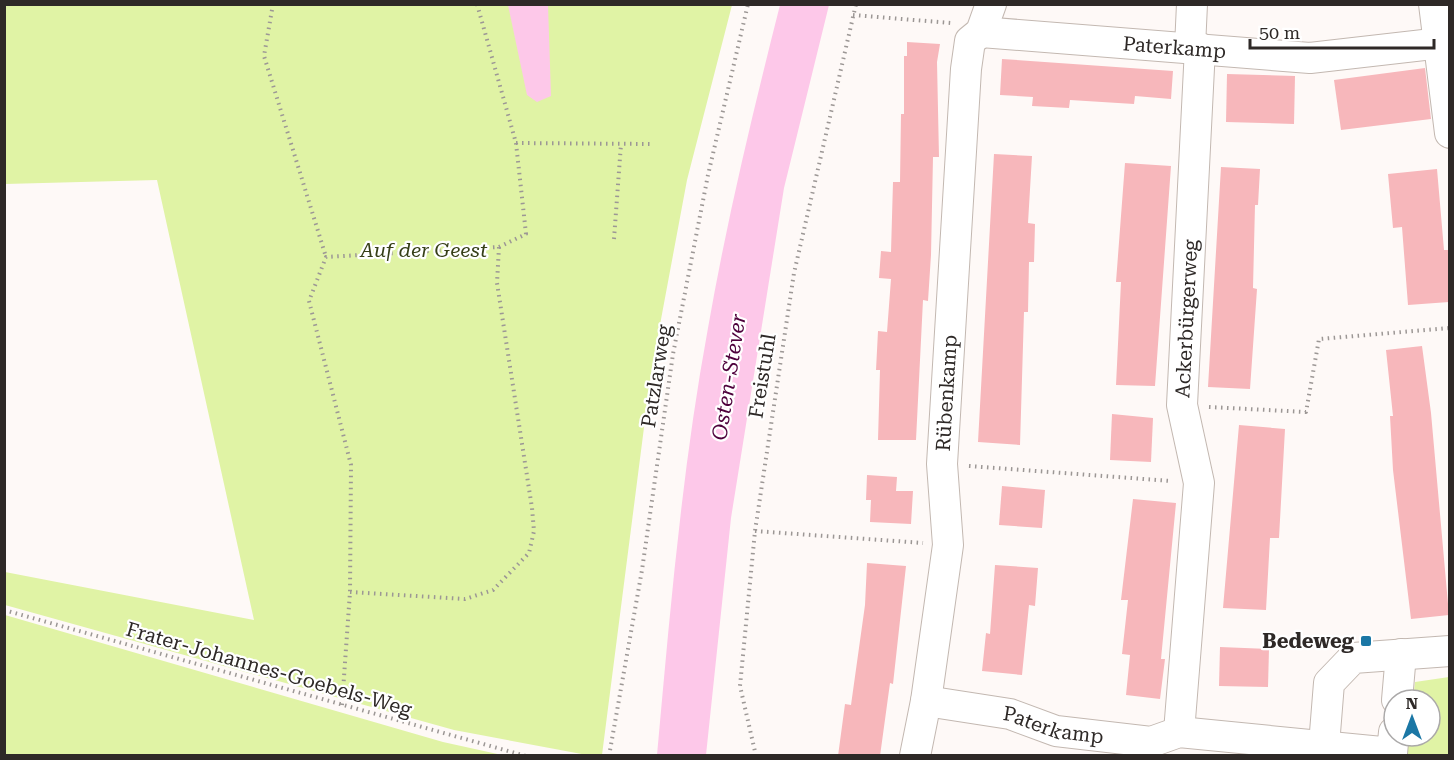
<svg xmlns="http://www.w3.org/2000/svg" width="1454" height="760" viewBox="0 0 1454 760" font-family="'Roboto Serif',serif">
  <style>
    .green { fill: #e0f3a5 }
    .water { fill: #fdc8e9 }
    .building { fill: #f7b7bb }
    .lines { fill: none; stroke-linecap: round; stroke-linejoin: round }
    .minor-casing { stroke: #c3b8b1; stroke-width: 32 }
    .path { stroke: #9c9795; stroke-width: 4; stroke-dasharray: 1.5 4.5; stroke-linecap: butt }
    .minor { stroke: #fff; stroke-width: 30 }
    .poi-dot { fill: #1b77a5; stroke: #fff; stroke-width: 2 }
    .labels { text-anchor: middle; stroke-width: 4.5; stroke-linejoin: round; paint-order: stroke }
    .street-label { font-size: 20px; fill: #2e2927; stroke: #fff }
    .park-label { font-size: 20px; font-style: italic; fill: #363f17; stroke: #fff }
    .poi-label { font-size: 20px; font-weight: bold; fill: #2e2927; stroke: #fff; text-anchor: end }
    .water-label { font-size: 21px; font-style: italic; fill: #4e013c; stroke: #fff }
  </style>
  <rect width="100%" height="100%" fill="#fef9f7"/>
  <!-- green -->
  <g class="green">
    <path d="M4,5H732L687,180L651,373L602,755H587L454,730L5,605V572L254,620L157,180L5,184Z"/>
    <path d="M5,615L443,742L502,755H5Z"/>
    <path d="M1449,677V755H1407L1409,736H1430V700H1413L1415,682Z"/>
  </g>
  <!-- water -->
  <g class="water">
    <path d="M508,5H548L551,96L537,102L527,95Z"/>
    <path d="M780,5H829L784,188L731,518L706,755H657C670,612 682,469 708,328C727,219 753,112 780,5Z"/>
  </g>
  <!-- building -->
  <g class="building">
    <path d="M907,42L940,44L937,62L939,157H933L931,255L928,301L923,300L916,440H878L880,370H876L878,331L887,332L891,279L879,278L881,251L891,252L893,182H900L901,114H904V56H907Z"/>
    <path d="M1002,59L1173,71L1171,99L1135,96L1134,104L1070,100L1069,108L1032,106L1033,97L1000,95Z"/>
    <path d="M1425,68L1431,119L1341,130L1334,80Z"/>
    <path d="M1227,74L1295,76L1294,124L1226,122Z"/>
    <path d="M994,154L1032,156L1028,223L1035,224L1034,262H1029L1028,312H1024L1020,445L978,442Z"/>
    <path d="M1125,163L1171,166L1155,386L1116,385L1121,282H1116Z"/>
    <path d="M1221,167L1260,169L1258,205H1255L1253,288L1257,289L1250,389L1208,387Z"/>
    <path d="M1437,169L1444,250H1448L1449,302L1408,305L1402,227L1393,228L1388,174Z"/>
    <path d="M1422,346L1431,413L1449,615L1411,619L1393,470L1390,416H1393L1386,350Z"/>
    <path d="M1112,414L1153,418L1151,462L1110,460Z"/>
    <path d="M1239,425L1285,429L1279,538H1270L1266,610L1223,608Z"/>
    <path d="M867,475L897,477L896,491H913L911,524L870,522L871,500H866Z"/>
    <path d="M1002,486L1045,490L1042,528L999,525Z"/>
    <path d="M1133,499L1176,503L1161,659H1165L1160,699L1126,695L1130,655L1122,654L1128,600H1121Z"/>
    <path d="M867,563L906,566L893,684L890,683L880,756H838L845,704L851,705L865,605Z"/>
    <path d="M995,565L1038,568L1035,606L1029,605L1022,675L982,671L986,633L990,634Z"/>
    <path d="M1220,647L1269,649L1268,687L1219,686Z"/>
  </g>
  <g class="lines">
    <!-- minor casing -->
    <g class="minor-casing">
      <g id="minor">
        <path d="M1434,4L1450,133"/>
        <path id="s1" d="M981,32L1310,58L1450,42"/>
        <path d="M1190,47L1192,4"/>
        <path d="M1397,700L1401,654"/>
        <path id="s2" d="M926,701L1010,714L1056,731L1151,742L1179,732L1392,753L1394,732"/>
        <path id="s3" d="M1179,732L1199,483L1182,405L1200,48"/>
        <path d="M1324,745L1329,683L1353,658L1450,651"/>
        <path id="s4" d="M915,756L926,701L948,545L942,464L966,69L970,41L981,32L991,4"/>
      </g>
    </g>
    <!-- path -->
    <g class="path">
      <path d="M273,4L264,56L326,257"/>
      <path d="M853,15L951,23"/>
      <path d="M516,143L650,144"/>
      <path d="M614,239L621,144"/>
      <path d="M1209,407L1306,412L1319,339L1450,328"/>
      <path d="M969,466L1171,481"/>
      <path d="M755,531L923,543"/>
      <path d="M350,592L465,599L493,590L529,553L534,531L532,508L497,283L499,247"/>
      <path d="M4,610L526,756"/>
      <path d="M342,705L350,592L351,465L309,301L326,257L499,247L526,234L516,143L477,4"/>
      <path d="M609,756L642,570L673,354L708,175L748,4"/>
      <path d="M756,756L740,686L755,531L794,273L856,4"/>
    </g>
    <!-- minor -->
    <use href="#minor" class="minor"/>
  </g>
  <!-- markers -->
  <rect class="poi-dot" x="1360" y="635" width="12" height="12" rx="3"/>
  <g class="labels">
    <!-- street labels -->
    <g class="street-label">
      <text dy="7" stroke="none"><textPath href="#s1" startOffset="194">Paterkamp</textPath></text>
      <text dy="7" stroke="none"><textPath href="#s3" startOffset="416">Ackerbürgerweg</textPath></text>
      <text transform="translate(656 376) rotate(-81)" y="7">Patzlarweg</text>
      <text transform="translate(762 376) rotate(-81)" y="7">Freistuhl</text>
      <text dy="7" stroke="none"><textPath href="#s4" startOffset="366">Rübenkamp</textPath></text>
      <text transform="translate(269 669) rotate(16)" y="7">Frater-Johannes-Goebels-Weg</text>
      <text dy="7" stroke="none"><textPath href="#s2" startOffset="130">Paterkamp</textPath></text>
    </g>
    <!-- park labels -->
    <g class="park-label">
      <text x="424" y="257">Auf der Geest</text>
    </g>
    <!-- poi labels -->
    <g class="poi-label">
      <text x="1354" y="648">Bedeweg</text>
    </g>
    <!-- water labels -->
    <g class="water-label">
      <text transform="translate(729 377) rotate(-81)" y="7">Osten-Stever</text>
    </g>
  </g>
  <!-- border -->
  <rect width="1454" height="760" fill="none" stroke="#2e2927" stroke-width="12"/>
  <!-- north arrow -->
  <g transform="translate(1412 718)"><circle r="28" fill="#ffffff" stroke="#aba9a9" stroke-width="1.5"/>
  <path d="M0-4.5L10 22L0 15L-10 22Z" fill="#1b77a5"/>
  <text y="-9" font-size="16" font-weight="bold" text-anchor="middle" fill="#2e2927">N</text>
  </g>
  <!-- scale -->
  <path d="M1250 39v9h184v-9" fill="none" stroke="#2e2927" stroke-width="3"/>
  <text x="1259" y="39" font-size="18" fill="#2e2927" stroke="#ffffff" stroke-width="4.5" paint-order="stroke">50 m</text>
</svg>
